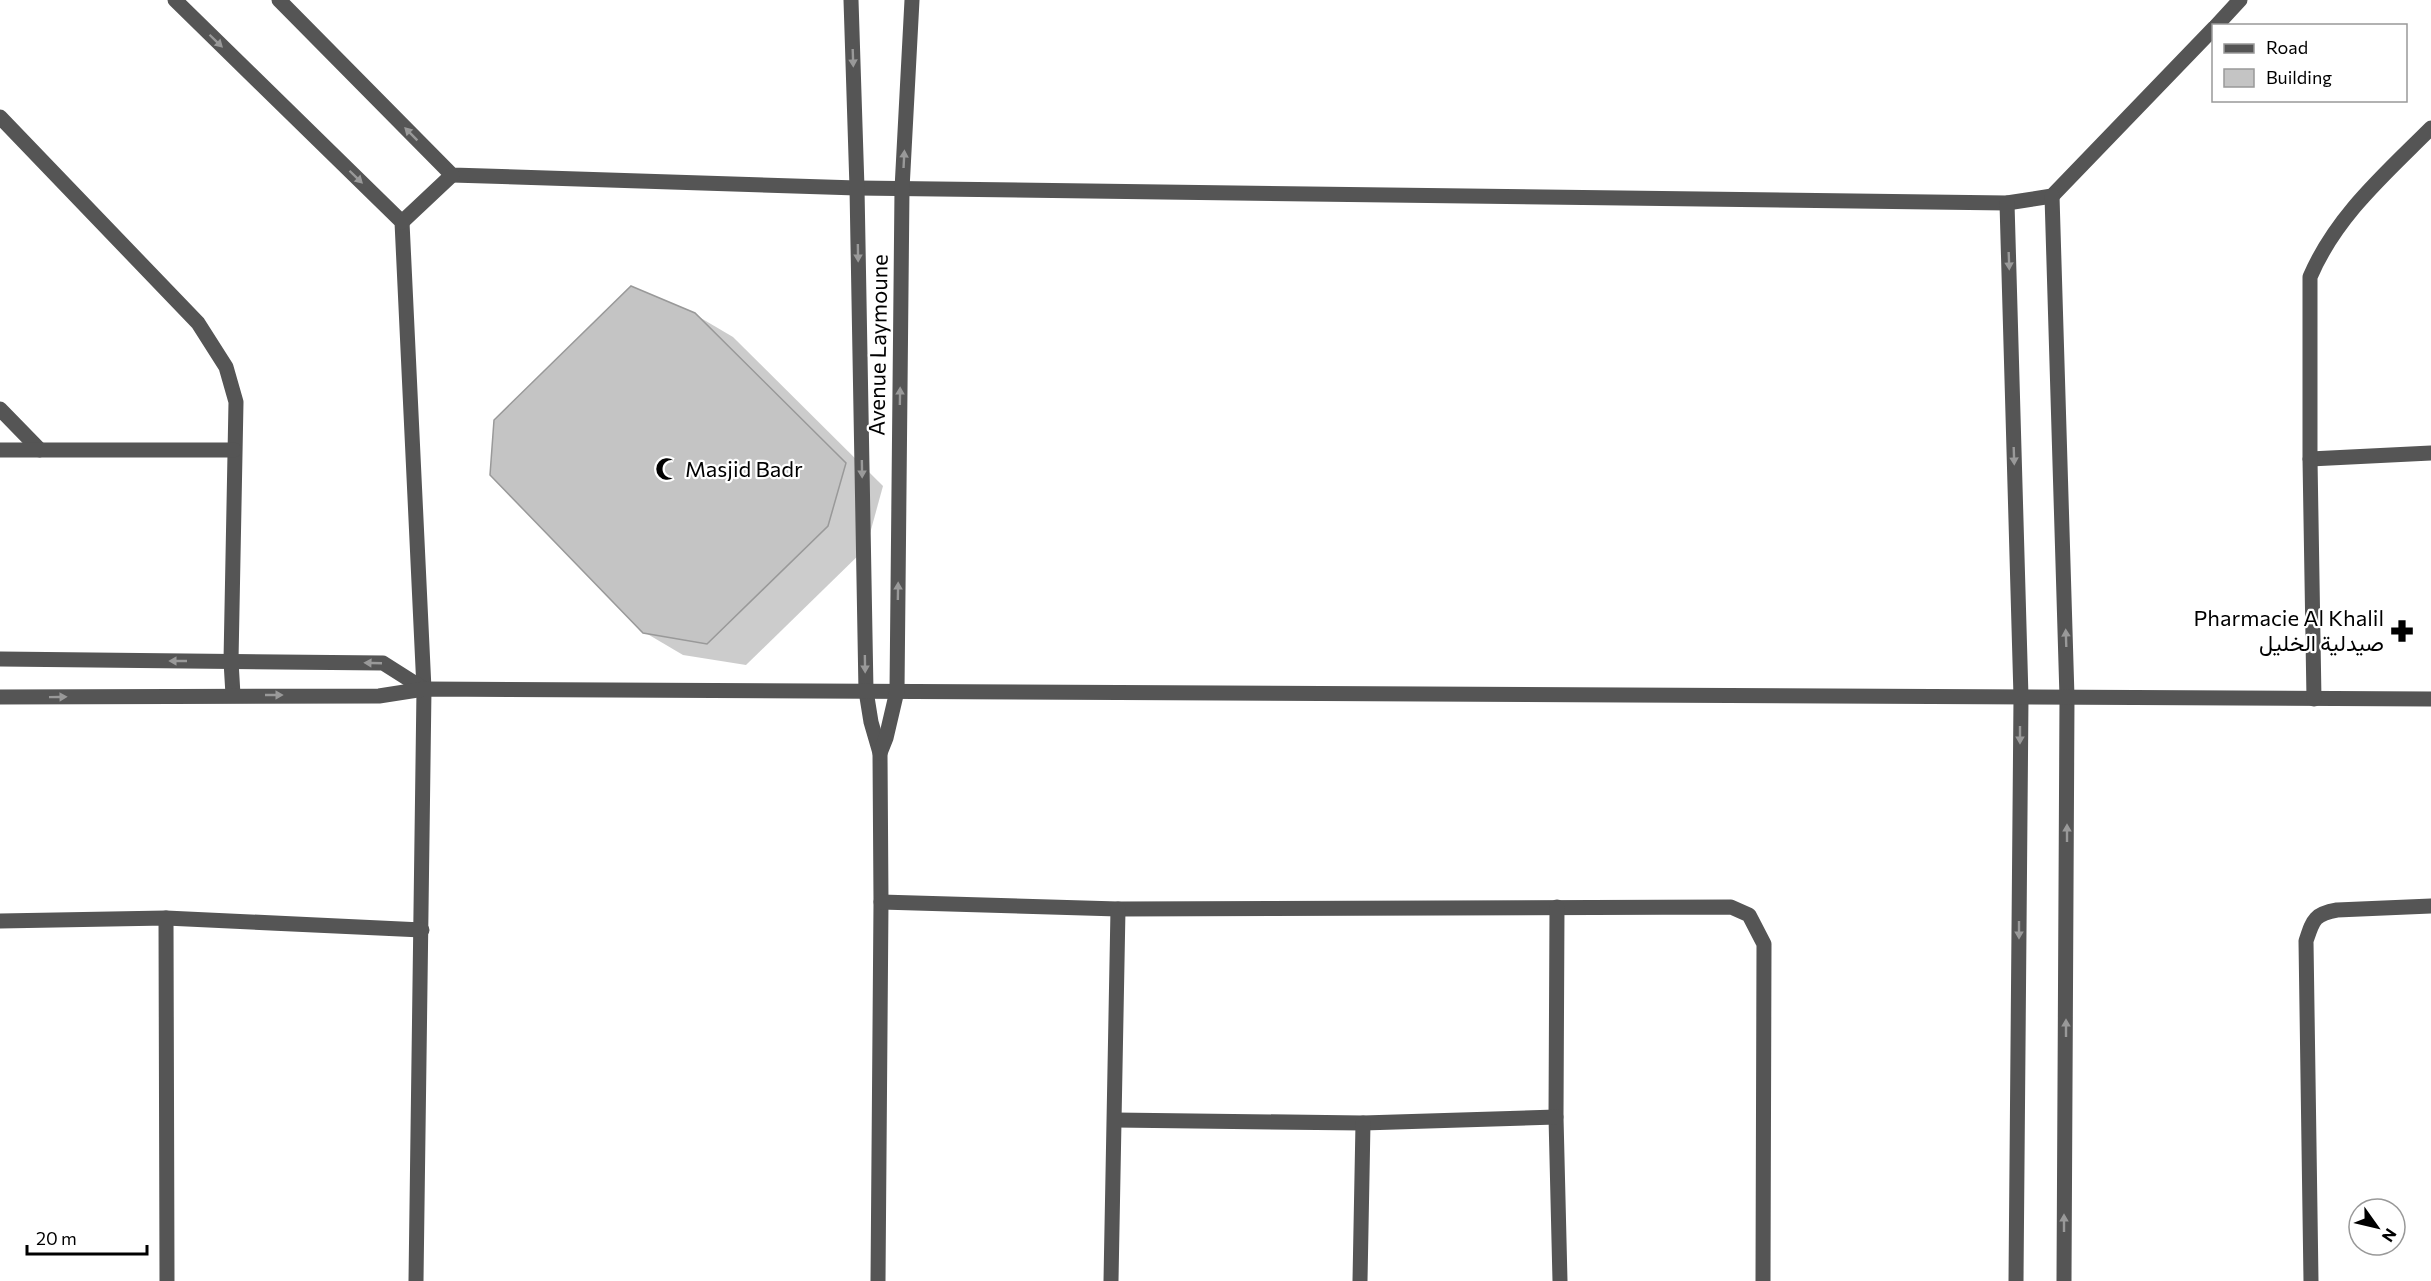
<svg xmlns="http://www.w3.org/2000/svg" width="2431" height="1281" viewBox="0 0 2431 1281" font-family="Commissioner,Vazirmatn,sans-serif">
  <style>
    .shadow { fill: #0003 }
    .building { fill: #c4c4c4; stroke: #999; stroke-width: 1.5 }
    .lines { fill: none; stroke-linecap: round; stroke-linejoin: round }
    .minor { stroke: #555; stroke-width: 15 }
    .oneway { fill: #999 }
    .labels { text-anchor: middle; stroke-width: 4.5; stroke-linejoin: round; paint-order: stroke }
    .street-label { font-size: 22px; fill: #000; stroke: #fff }
    .poi-label { font-size: 22px; fill: #000; stroke: #fff; text-anchor: start }
  </style>
  <rect width="100%" height="100%" fill="#fff"/>
  <!-- shadow -->
  <path class="shadow" d="M694,314L733,337L883,486L866,548L746,665L683,655L644,632Z"/>
  <!-- building -->
  <path class="building" d="M631,286L695,313L846,463L828,526L707,644L643,633L490,475L494,420Z"/>
  <g class="lines">
    <!-- minor -->
    <g class="minor">
      <path d="M175,0L402,222L424,689L416,1281"/>
      <path d="M279,0L452,175L857,188L2007,203L2052,196L2214,28"/>
      <path d="M851,0L857,188L866,691L871,722L880,753L881,902L878,1281"/>
      <path d="M2216,26L2240,0"/>
      <path d="M0,117L198,323L226,367L236,402L231,661L233,695"/>
      <path d="M2052,196L2067,697L2064,1281"/>
      <path d="M2007,203L2021,697L2016,1281"/>
      <path d="M402,222L452,175"/>
      <path d="M0,409L40,450"/>
      <path d="M0,450H234"/>
      <path d="M2310,459L2431,453"/>
      <path d="M0,659L383,663L424,689"/>
      <path d="M0,697L379,696L424,689L2431,699"/>
      <path d="M2314,699L2310,459V277C2336,216 2385,174 2431,128"/>
      <path d="M880,753L886,738L897,691L902,189L912,0"/>
      <path d="M881,902L1118,909L1731,907L1749,915L1764,944L1763,1281"/>
      <path d="M1557,907L1556,1117L1560,1281"/>
      <path d="M166,918L167,1281"/>
      <path d="M0,921L166,918L422,930"/>
      <path d="M1115,1120L1363,1123L1556,1117"/>
      <path d="M1111,1281L1118,909"/>
      <path d="M1360,1281L1363,1123"/>
      <path d="M2311,1281L2306,941C2313,920 2314,914 2337,910L2431,906"/>
    </g>
  </g>
  <!-- one-way arrows -->
  <defs><path id="oneway-solid" d="M-6-.8H1V-3.2L6.5 0L1 3.2V.8H-6Z" transform="scale(1.5)"/></defs>
  <g class="oneway">
    <use href="#oneway-solid" transform="translate(216 41) rotate(44)"/>
    <use href="#oneway-solid" transform="translate(853 58) rotate(88)"/>
    <use href="#oneway-solid" transform="translate(411 134) rotate(-135)"/>
    <use href="#oneway-solid" transform="translate(904 159) rotate(-87)"/>
    <use href="#oneway-solid" transform="translate(356 177) rotate(44)"/>
    <use href="#oneway-solid" transform="translate(858 253) rotate(89)"/>
    <use href="#oneway-solid" transform="translate(2009 261) rotate(88)"/>
    <use href="#oneway-solid" transform="translate(900 396) rotate(-89)"/>
    <use href="#oneway-solid" transform="translate(2014 456) rotate(88)"/>
    <use href="#oneway-solid" transform="translate(862 469) rotate(89)"/>
    <use href="#oneway-solid" transform="translate(898 591) rotate(-89)"/>
    <use href="#oneway-solid" transform="translate(2066 638) rotate(-92)"/>
    <use href="#oneway-solid" transform="translate(178 661) rotate(-180)"/>
    <use href="#oneway-solid" transform="translate(373 663) rotate(-178)"/>
    <use href="#oneway-solid" transform="translate(865 664) rotate(89)"/>
    <use href="#oneway-solid" transform="translate(274 695)"/>
    <use href="#oneway-solid" transform="translate(58 697) rotate(-1)"/>
    <use href="#oneway-solid" transform="translate(2020 735) rotate(90)"/>
    <use href="#oneway-solid" transform="translate(2067 833) rotate(-90)"/>
    <use href="#oneway-solid" transform="translate(2019 930) rotate(90)"/>
    <use href="#oneway-solid" transform="translate(2066 1028) rotate(-90)"/>
    <use href="#oneway-solid" transform="translate(2064 1223) rotate(-90)"/>
  </g>
  <!-- icons -->
  <defs>
    <g id="mosque-bare" transform="scale(1.8)"><path d="M3.5-4.9A6 6 0 1 0 3.5 4.9A5 5 0 1 1 3.5-4.9Z" fill="#000" stroke="#fff" stroke-width="2.5" paint-order="stroke"/></g>
    <g id="pharmacy-bare" transform="scale(1.8)"><path d="M-2-6h4v4h4v4h-4v4h-4v-4h-4v-4h4Z" fill="#000" stroke="#fff" stroke-width="2.5" paint-order="stroke"/></g>
  </defs>
  <g fill-rule="evenodd">
    <use href="#mosque-bare" x="667" y="469"/>
    <use href="#pharmacy-bare" x="2402" y="631"/>
  </g>
  <g class="labels">
    <!-- street labels -->
    <g class="street-label">
      <text transform="translate(878 345) rotate(-89)" y="8">Avenue Laymoune</text>
    </g>
    <!-- poi labels -->
    <g class="poi-label">
      <text x="685" y="477">Masjid Badr</text>
      <text x="2384" y="626" text-anchor="end">Pharmacie Al Khalil<tspan x="2384" dy="25">صيدلية الخليل</tspan></text>
    </g>
  </g>
  <!-- legend -->
  <rect x="2212" y="24" width="195" height="78" fill="#ffffff" stroke="#999999" stroke-width="1.5"/>
  <rect x="2224" y="44" width="30" height="9" fill="#555555" stroke="#999999" stroke-width="1.5"/>
  <text x="2266" y="54" font-size="18" fill="#000000">Road</text>
  <rect x="2224" y="69" width="30" height="18" fill="#c4c4c4" stroke="#999999" stroke-width="1.5"/>
  <text x="2266" y="84" font-size="18" fill="#000000">Building</text>
  <!-- north arrow -->
  <g transform="translate(2377 1227) rotate(124)"><circle r="28" fill="#ffffff" stroke="#999999" stroke-width="1.5"/>
  <path d="M0-4.5L10 22L0 15L-10 22Z" fill="#000000"/>
  <text y="-9" font-size="16" font-weight="bold" text-anchor="middle" fill="#000000">N</text>
  </g>
  <!-- scale -->
  <path d="M27 1245v9h120v-9" fill="none" stroke="#000000" stroke-width="3"/>
  <text x="36" y="1245" font-size="18" fill="#000000" stroke="#ffffff" stroke-width="4.5" paint-order="stroke">20 m</text>
</svg>
